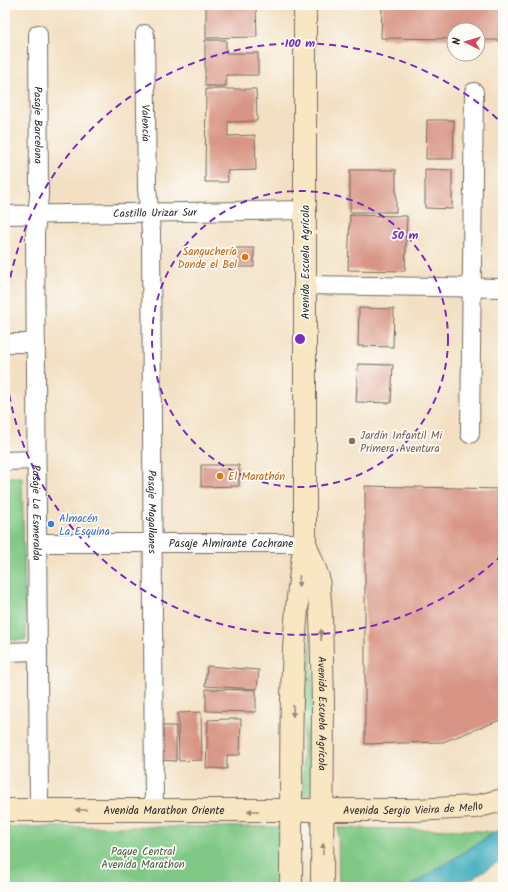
<svg xmlns="http://www.w3.org/2000/svg" width="508" height="892" viewBox="0 0 508 892" font-family="Kalam,sans-serif">
  <style>
    .green { fill: #7fc885; stroke: #557a58 }
    .water { fill: #3dabbc; stroke: #346b74 }
    .building { fill: #d89484 }
    .lines { fill: none; stroke-linecap: round; stroke-linejoin: round }
    .street-casing { stroke: #716a60; stroke-width: 20 }
    .secondary-casing { stroke: #716a60; stroke-width: 24 }
    .street { stroke: #fff; stroke-width: 18 }
    .secondary { stroke: #f9e7c3; stroke-width: 22 }
    .oneway { fill: #928977 }
    .ring { fill: none; stroke: #7b2cbf; stroke-width: 2; stroke-dasharray: 7 5 }
    .food-dot { fill: #e8710a; stroke: #fdfcf7; stroke-width: 1.5 }
    .education-dot { fill: #8d6e63; stroke: #fdfcf7; stroke-width: 1.5 }
    .shop-dot { fill: #3f7fe0; stroke: #fdfcf7; stroke-width: 1.5 }
    .labels { text-anchor: middle; stroke-width: 3.5; stroke-linejoin: round; paint-order: stroke }
    .street-label { font-size: 11px; fill: #2b2b2b; stroke: #fdfcf7 }
    .food-label { font-size: 11px; fill: #c56008; stroke: #fdfcf7; text-anchor: end }
    .education-label { font-size: 11px; fill: #785e54; stroke: #fdfcf7; text-anchor: start }
    .shop-label { font-size: 11px; fill: #366cbe; stroke: #fdfcf7; text-anchor: start }
    .park-label { font-size: 11px; fill: #48624a; stroke: #fdfcf7 }
    .centre { fill: #7b2cbf; stroke: #fdfcf7; stroke-width: 2 }
    .ring-label { font-size: 12px; text-anchor: middle; font-weight: bold; fill: #7b2cbf; stroke: #fdfcf7; stroke-width: 3.5; stroke-linejoin: round; paint-order: stroke }
  </style>
  <rect width="100%" height="100%" fill="#fdfcf7"/>
  <filter id="ink" filterUnits="userSpaceOnUse"><feTurbulence type="fractalNoise" baseFrequency=".025" numOctaves="2"/><feDisplacementMap in="SourceGraphic" scale="8" xChannelSelector="R" yChannelSelector="G"/><feConvolveMatrix kernelMatrix="1 2 1 2 8 2 1 2 1" color-interpolation-filters="sRGB"/></filter>
  <filter id="wash" filterUnits="userSpaceOnUse"><feTurbulence type="fractalNoise" baseFrequency=".012" numOctaves="4" result="noise"/><feDisplacementMap in="SourceGraphic" scale="16" xChannelSelector="R" yChannelSelector="G"/><feGaussianBlur stdDeviation="0.9" result="paint"/><feColorMatrix in="noise" values="0 0 0 0 0 0 0 0 0 0 0 0 0 0 0 0 0 1.4 0 .05"/><feComposite in="paint" operator="in"/></filter>
  <g filter="url(#wash)">
    <rect width="100%" height="100%" fill="#f3e0c3"/>
    <!-- green -->
    <g class="green">
      <path d="M5,477H22L26,640H5Z"/>
      <path d="M311,638L316,795H302L304,701Z"/>
      <path d="M5,827H281L282,887H5Z"/>
      <path d="M338,828L463,830L495,832L409,887H339Z"/>
    </g>
    <!-- water -->
    <path class="water" d="M503,827V859L458,887H409Z"/>
    <g id="blocks">
      <!-- building -->
      <g class="building">
        <path d="M206,5H256L257,37L206,38Z"/>
        <path d="M382,5H503V40H478V30H454V39L381,38Z"/>
        <path d="M205,40H226V53H258V75H226V86H205Z"/>
        <path d="M206,89H256L257,121L228,122V136L255,135L256,170L227,171L228,182H205Z"/>
        <path d="M427,120H454L453,159H426Z"/>
        <path d="M425,169L452,170V209L425,208Z"/>
        <rect x="350" y="170" width="46" height="42"/>
        <path d="M350,215L407,216L405,271L348,270Z"/>
        <rect x="237" y="248" width="17" height="19"/>
        <path d="M359,308L394,309L393,347L358,346Z"/>
        <path d="M358,364L393,365L391,403L356,402Z"/>
        <path d="M201,465H239V486L201,487Z"/>
        <path d="M365,486L503,489V719L443,742L365,744Z"/>
        <path d="M207,666L259,670L257,689L205,686Z"/>
        <path d="M206,689L256,690V712L206,711Z"/>
        <path d="M201,712L202,760L179,761L178,713Z"/>
        <path d="M228,719H241L240,755H227V769L206,768L208,720Z"/>
        <path d="M159,726H176V761L159,760Z"/>
      </g>
    </g>
  </g>
  <g filter="url(#ink)">
    <use href="#blocks" fill-opacity="0" stroke="#716a60" stroke-width="1"/>
    <g class="lines">
      <!-- street casing -->
      <g class="street-casing">
        <g id="street">
          <path id="s1" d="M38,34L39,196L35,234L39,810"/>
          <path id="s2" d="M145,34L147,188L151,231L154,810"/>
          <path id="s3" d="M5,215L305,210"/>
          <path d="M305,285L503,288"/>
          <path d="M5,343H36"/>
          <path d="M470,434L474,92"/>
          <path d="M5,461L36,460"/>
          <path id="s4" d="M37,543H305"/>
          <path d="M5,652L38,651"/>
        </g>
      </g>
      <!-- secondary casing -->
      <g class="secondary-casing">
        <g id="secondary">
          <path id="s5" d="M305,543L318,577L321,615L323,702L322,887"/>
          <path id="s6" d="M5,810H415L474,807L503,800"/>
          <path d="M291,887C292,773 287,656 305,543V5"/>
        </g>
      </g>
      <!-- street -->
      <use href="#street" class="street"/>
      <!-- secondary -->
      <use href="#secondary" class="secondary"/>
    </g>
    <!-- one-way arrows -->
    <defs><path id="oneway-solid" d="M-6-.8H1V-3.2L6.5 0L1 3.2V.8H-6Z"/></defs>
    <g class="oneway">
      <use href="#oneway-solid" transform="translate(299 581) rotate(96)"/>
      <use href="#oneway-solid" transform="translate(321 635) rotate(-91)"/>
      <use href="#oneway-solid" transform="translate(293 711) rotate(91)"/>
      <use href="#oneway-solid" transform="translate(81 810) rotate(-180)"/>
      <use href="#oneway-solid" transform="translate(253 811) rotate(-180)"/>
      <use href="#oneway-solid" transform="translate(323 849) rotate(-89)"/>
    </g>
  </g>
  <!-- distance rings -->
  <g class="ring">
    <circle cx="300" cy="339" r="148"/>
    <path d="M502 555A296 296 0 0 1 5 365M5 313A296 296 0 0 1 502 123"/>
  </g>
  <!-- markers -->
  <g class="food-dot">
    <circle cx="245" cy="257" r="4"/>
    <circle cx="220" cy="476" r="4"/>
  </g>
  <circle class="education-dot" cx="352" cy="441" r="4"/>
  <circle class="shop-dot" cx="51" cy="524" r="4"/>
  <g class="labels">
    <!-- street labels -->
    <g class="street-label">
      <text dy="4" stroke="none"><textPath href="#s2" startOffset="89">Valencia</textPath></text>
      <text dy="4" stroke="none"><textPath href="#s1" startOffset="91">Pasaje Barcelona</textPath></text>
      <text dy="4" stroke="none"><textPath href="#s3" startOffset="150">Castillo Urizar Sur</textPath></text>
      <text transform="translate(305 262) rotate(-90)" y="4">Avenida Escuela Agrícola</text>
      <text dy="4" stroke="none"><textPath href="#s1" startOffset="479">Pasaje La Esmeralda</textPath></text>
      <text dy="4" stroke="none"><textPath href="#s2" startOffset="478">Pasaje Magallanes</textPath></text>
      <text dy="4" stroke="none"><textPath href="#s4" startOffset="194">Pasaje Almirante Cochrane</textPath></text>
      <text dy="4" stroke="none"><textPath href="#s5" startOffset="173">Avenida Escuela Agrícola</textPath></text>
      <text dy="4" stroke="none"><textPath href="#s6" startOffset="408">Avenida Sergio Vieira de Mello</textPath></text>
      <text dy="4" stroke="none"><textPath href="#s6" startOffset="159">Avenida Marathon Oriente</textPath></text>
    </g>
    <!-- food labels -->
    <g class="food-label">
      <text x="237" y="255">Sanguchería<tspan x="237" dy="13">Donde el Bel</tspan></text>
      <text x="228" y="480" text-anchor="start">El Marathón</text>
    </g>
    <!-- education labels -->
    <g class="education-label">
      <text x="360" y="439">Jardín Infantil Mi<tspan x="360" dy="13">Primera Aventura</tspan></text>
    </g>
    <!-- shop labels -->
    <g class="shop-label">
      <text x="59" y="522">Almacén<tspan x="59" dy="13">La Esquina</tspan></text>
    </g>
    <!-- park labels -->
    <g class="park-label">
      <text x="143" y="855">Paque Central<tspan x="143" dy="13">Avenida Marathon</tspan></text>
    </g>
  </g>
  <circle cx="300" cy="339" r="6" class="centre"/>
  <g class="ring-label">
    <text x="300" y="47">100 m</text>
    <text x="405" y="239">50 m</text>
  </g>
  <!-- margin -->
  <rect width="508" height="892" fill="none" stroke="#fdfcf7" stroke-width="20"/>
  <!-- north arrow -->
  <g transform="translate(466 42) rotate(275)"><circle r="19" fill="#fdfcf7" stroke="#a9a8a5"/>
  <path d="M0-3L7 15L0 10L-7 15Z" fill="#d1495b"/>
  <text y="-6" font-size="11" font-weight="bold" text-anchor="middle" fill="#2b2b2b">N</text>
  </g>
</svg>
